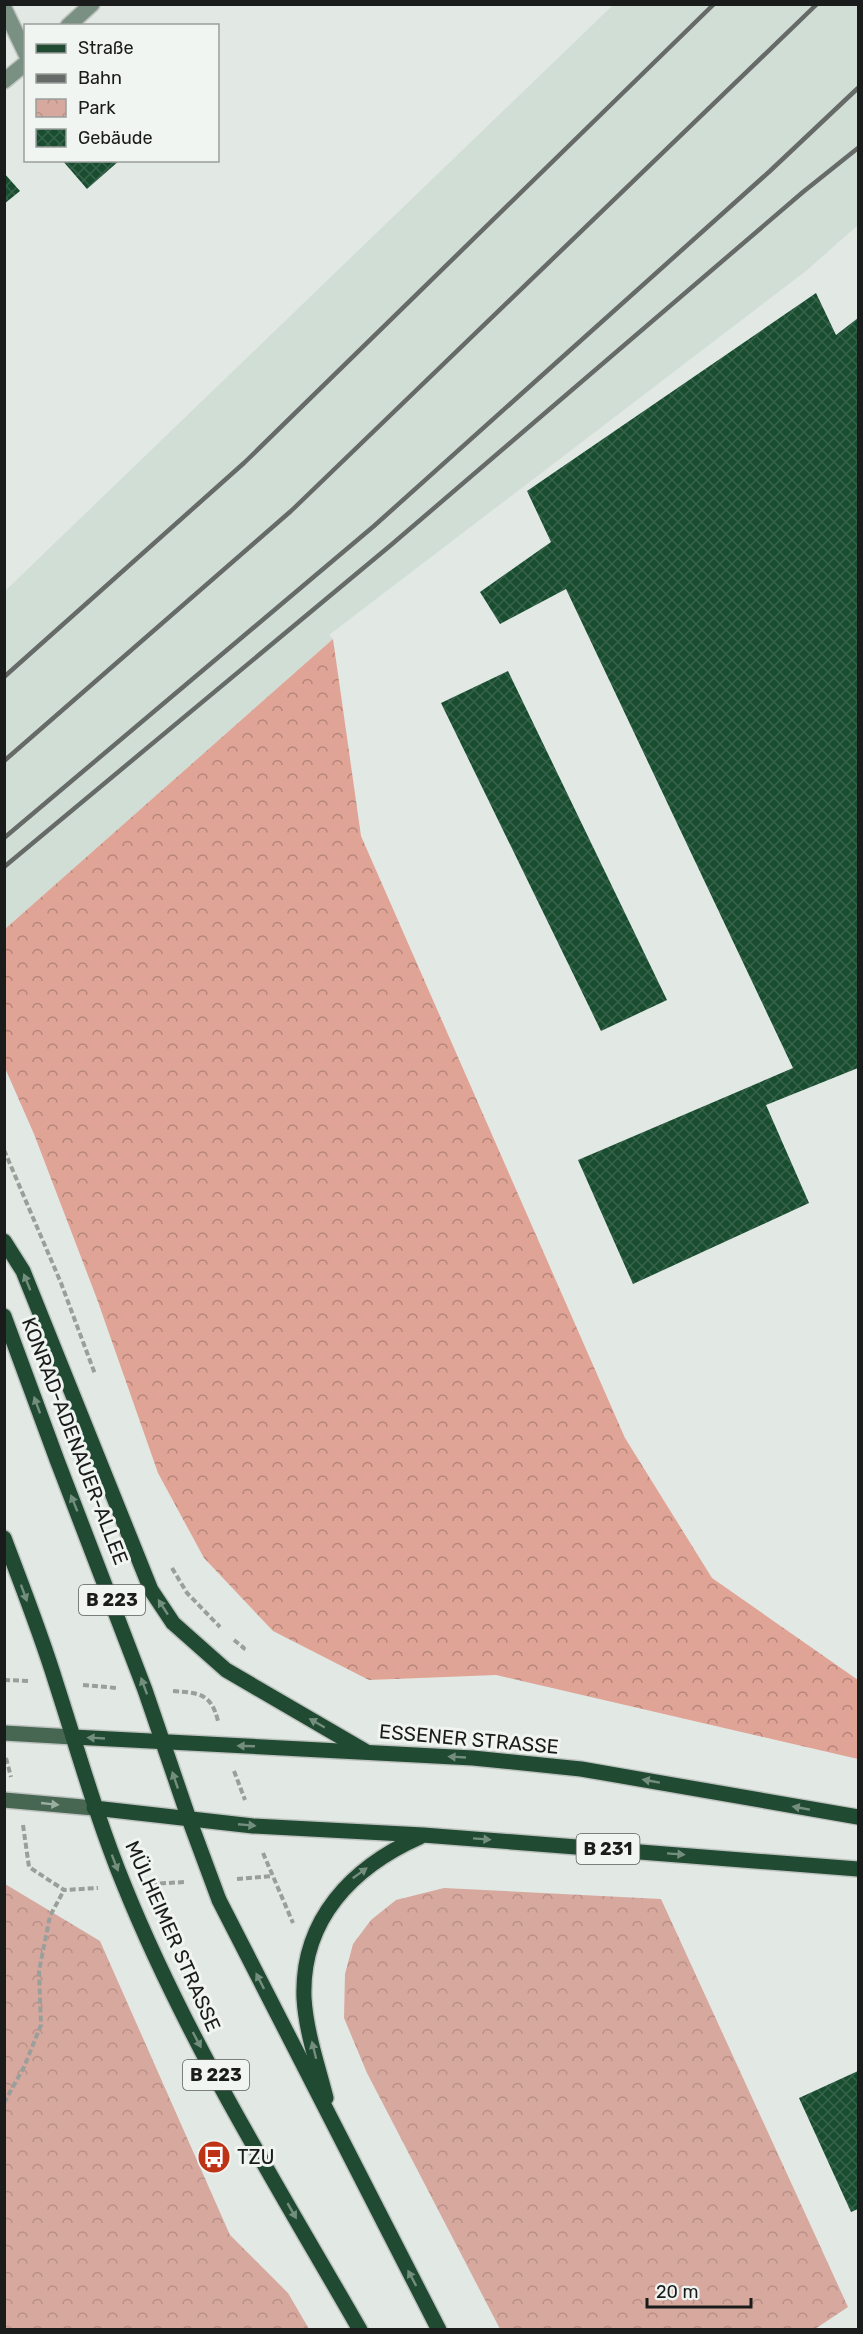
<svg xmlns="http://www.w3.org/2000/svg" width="863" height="2334" viewBox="0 0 863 2334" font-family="Rubik,sans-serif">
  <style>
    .built { fill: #d1ded5 }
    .forest { fill: url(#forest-crowns) }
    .park { fill: url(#park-crowns) }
    .building { fill: url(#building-cross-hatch) }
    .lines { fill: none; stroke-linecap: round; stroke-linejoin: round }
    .minor-casing { stroke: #bec3c0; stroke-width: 18 }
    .secondary-casing { stroke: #bec3c0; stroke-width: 18 }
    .primary-casing { stroke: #bec3c0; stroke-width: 18 }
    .path { stroke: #9b9f9c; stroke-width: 4; stroke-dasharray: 6 3; stroke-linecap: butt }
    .minor { stroke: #7a9082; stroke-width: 15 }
    .secondary { stroke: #476753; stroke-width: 15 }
    .primary { stroke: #214a32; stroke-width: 15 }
    .rail { stroke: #666a68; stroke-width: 4.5 }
    .oneway { fill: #748e7e }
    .oneway2 { fill: #9caea2 }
    .labels { text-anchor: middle; stroke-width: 6; stroke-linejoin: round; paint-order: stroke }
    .shield { fill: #f0f5f1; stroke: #5a5d5b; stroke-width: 1.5 }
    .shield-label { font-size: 18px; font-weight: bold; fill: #1a1c1b }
    .street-label { font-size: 20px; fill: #1a1c1b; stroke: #f0f5f1 }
    .poi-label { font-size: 20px; fill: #1a1c1b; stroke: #f0f5f1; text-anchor: start }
  </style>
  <defs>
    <pattern id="forest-crowns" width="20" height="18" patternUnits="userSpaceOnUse" patternTransform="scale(1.5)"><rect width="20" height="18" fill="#e0a496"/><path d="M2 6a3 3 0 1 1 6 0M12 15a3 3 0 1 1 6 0" fill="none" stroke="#b5857a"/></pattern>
    <pattern id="park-crowns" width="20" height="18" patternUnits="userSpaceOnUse" patternTransform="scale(1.5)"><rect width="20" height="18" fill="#d7a89e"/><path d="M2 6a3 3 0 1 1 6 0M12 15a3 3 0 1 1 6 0" fill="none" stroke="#b89088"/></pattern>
    <pattern id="building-cross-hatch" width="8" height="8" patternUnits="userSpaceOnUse" patternTransform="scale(1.5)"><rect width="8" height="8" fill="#194d30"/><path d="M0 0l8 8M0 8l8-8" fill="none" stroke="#39634c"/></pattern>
  </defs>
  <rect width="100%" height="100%" fill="#e2e8e4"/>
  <!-- built -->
  <path class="built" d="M613,5H858V225L806,271L329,635L333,639L5,929V591Z"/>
  <!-- forest -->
  <path class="forest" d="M333,639L361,836L625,1438L712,1578L858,1680V1759L496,1675L369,1680L273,1631L204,1558L158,1473L97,1299L34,1134L5,1068V929Z"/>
  <!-- park -->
  <g class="park">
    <path d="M5,1884L100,1941L230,2235L288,2293L309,2329H5Z"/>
    <path d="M444,1888L661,1899L848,2307L815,2329H500L367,2073L344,2018L345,1974L353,1944L371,1920L396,1900Z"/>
  </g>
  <!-- building -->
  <g class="building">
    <path d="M62,160H120L87,189Z"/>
    <path d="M4,173L20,191L4,204Z"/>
    <path d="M816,293L836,335L858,318V1068L766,1105L809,1203L633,1284L578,1160L793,1068L566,589L500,624L480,592L551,542L527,491Z"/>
    <path d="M508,671L667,1000L601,1031L441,703Z"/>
    <path d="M858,2071V2209L851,2212L799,2098Z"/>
  </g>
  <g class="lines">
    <!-- minor casing -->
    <g class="minor-casing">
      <g id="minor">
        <path d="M4,8L26,54"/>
        <path d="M68,26L92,4"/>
        <path d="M4,81L26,63"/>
      </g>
    </g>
    <!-- secondary casing -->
    <g class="secondary-casing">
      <g id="secondary">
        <path d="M4,1733L73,1737"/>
        <path d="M4,1800L94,1808"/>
      </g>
    </g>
    <!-- primary casing -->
    <g class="primary-casing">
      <g id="primary">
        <path d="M4,1241L23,1271L151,1590L173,1623L226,1670L365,1751"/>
        <path d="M4,1316L57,1460L145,1690L189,1819L219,1900L439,2330"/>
        <path d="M4,1538C22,1586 41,1634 56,1683C78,1751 97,1819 124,1885C187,2041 277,2185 360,2330"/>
        <path d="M73,1737L473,1758L581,1769L858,1817"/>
        <path d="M94,1808L253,1826L423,1835L858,1869"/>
        <path d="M326,2098C318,2066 306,2032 304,1998C301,1920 352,1867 420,1837"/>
      </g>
    </g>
    <!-- path -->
    <g class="path">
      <path d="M4,1150L61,1283L95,1374"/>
      <path d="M172,1568L187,1593L220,1627"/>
      <path d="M234,1640L244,1648L242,1651"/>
      <path d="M4,1680L31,1681"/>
      <path d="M83,1685L117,1688"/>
      <path d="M173,1691C199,1693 211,1693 218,1721"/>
      <path d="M6,1758L11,1777"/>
      <path d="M234,1771L245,1800"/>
      <path d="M23,1825L29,1867L64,1890L98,1888"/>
      <path d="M263,1853L293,1923"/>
      <path d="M237,1879L273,1876"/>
      <path d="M151,1884L185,1882"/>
      <path d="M4,2103L24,2067L41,2025L39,1971L50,1916L64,1890"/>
    </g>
    <!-- minor -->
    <use href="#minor" class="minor"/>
    <!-- secondary -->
    <use href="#secondary" class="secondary"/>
    <!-- primary -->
    <use href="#primary" class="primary"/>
    <!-- rail -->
    <g class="rail">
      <path d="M4,677L244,463L714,4"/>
      <path d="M4,761L291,511L817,4"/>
      <path d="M4,838L374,526L770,171L858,88"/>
      <path d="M4,867L391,545L803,192L858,148"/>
    </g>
  </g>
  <!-- one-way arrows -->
  <defs><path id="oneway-solid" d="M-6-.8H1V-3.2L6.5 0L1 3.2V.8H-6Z" transform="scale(1.5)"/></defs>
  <g class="oneway">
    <use href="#oneway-solid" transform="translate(27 1282) rotate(-112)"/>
    <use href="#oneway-solid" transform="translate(37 1405) rotate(-110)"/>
    <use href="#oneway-solid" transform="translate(74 1503) rotate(-112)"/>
    <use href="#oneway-solid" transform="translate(24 1593) rotate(70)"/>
    <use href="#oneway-solid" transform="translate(163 1607) rotate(-123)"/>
    <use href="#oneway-solid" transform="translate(144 1686) rotate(-110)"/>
    <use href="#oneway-solid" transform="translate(317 1723) rotate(-150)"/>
    <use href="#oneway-solid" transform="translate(96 1738) rotate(-177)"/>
    <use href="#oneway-solid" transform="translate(246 1746) rotate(-178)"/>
    <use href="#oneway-solid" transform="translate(457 1757) rotate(-177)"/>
    <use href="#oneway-solid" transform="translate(175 1780) rotate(-109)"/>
    <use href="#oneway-solid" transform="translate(651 1781) rotate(-170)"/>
    <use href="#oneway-solid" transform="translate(801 1808) rotate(-170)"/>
    <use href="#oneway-solid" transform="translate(247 1825) rotate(5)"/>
    <use href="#oneway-solid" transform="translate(482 1839) rotate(4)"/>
    <use href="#oneway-solid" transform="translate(676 1854) rotate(4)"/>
    <use href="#oneway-solid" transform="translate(115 1863) rotate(69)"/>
    <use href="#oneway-solid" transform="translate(360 1873) rotate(-36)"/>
    <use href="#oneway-solid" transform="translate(260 1981) rotate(-117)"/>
    <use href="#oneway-solid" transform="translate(197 2040) rotate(62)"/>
    <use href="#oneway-solid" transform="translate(314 2050) rotate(-104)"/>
    <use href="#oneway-solid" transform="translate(292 2211) rotate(60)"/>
    <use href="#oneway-solid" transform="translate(412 2278) rotate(-118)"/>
  </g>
  <use class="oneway2" href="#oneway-solid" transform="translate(50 1804) rotate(6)"/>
  <!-- icons -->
  <defs>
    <g id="bus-disc" transform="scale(1.725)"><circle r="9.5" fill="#be3316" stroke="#f0f5f1"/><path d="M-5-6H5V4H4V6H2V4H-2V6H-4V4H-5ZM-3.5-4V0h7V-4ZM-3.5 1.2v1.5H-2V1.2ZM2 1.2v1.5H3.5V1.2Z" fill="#fff"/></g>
  </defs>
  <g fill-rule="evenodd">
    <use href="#bus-disc" x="214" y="2157"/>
  </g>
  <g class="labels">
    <!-- shield labels -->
    <g class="shield">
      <rect x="79" y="1585" width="66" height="30" rx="4.5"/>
      <rect x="576.5" y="1834" width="63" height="30" rx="4.5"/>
      <rect x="183" y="2060" width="66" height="30" rx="4.5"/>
    </g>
    <g class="shield-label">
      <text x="112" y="1606">B 223</text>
      <text x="608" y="1855">B 231</text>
      <text x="216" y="2081">B 223</text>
    </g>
    <!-- street labels -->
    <g class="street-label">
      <text transform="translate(75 1441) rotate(69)" y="7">KONRAD-ADENAUER-ALLEE</text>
      <text transform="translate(469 1739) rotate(5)" y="7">ESSENER STRASSE</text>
      <text transform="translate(173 1936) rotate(66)" y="7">MÜLHEIMER STRASSE</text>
    </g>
    <!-- poi labels -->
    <g class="poi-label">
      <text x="237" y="2164">TZU</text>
    </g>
  </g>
  <!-- border -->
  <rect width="863" height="2334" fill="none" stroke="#1a1c1b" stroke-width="12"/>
  <!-- legend -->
  <rect x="24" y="24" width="195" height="138" fill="#f0f5f1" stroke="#9a9e9b" stroke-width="1.5"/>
  <rect x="36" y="44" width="30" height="9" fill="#214a32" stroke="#9a9e9b" stroke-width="1.5"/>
  <text x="78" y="54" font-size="18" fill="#1a1c1b">Straße</text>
  <rect x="36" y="74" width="30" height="9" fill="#666a68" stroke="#9a9e9b" stroke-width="1.5"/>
  <text x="78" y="84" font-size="18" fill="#1a1c1b">Bahn</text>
  <rect x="36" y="99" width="30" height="18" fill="url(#park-crowns)" stroke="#9a9e9b" stroke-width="1.5"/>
  <text x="78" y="114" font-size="18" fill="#1a1c1b">Park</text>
  <rect x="36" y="129" width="30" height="18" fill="url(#building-cross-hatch)" stroke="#9a9e9b" stroke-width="1.5"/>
  <text x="78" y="144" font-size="18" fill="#1a1c1b">Gebäude</text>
  <!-- scale -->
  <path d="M647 2298v9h104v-9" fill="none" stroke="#1a1c1b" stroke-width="3"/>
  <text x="656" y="2298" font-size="18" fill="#1a1c1b" stroke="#f0f5f1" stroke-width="4.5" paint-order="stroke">20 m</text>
</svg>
